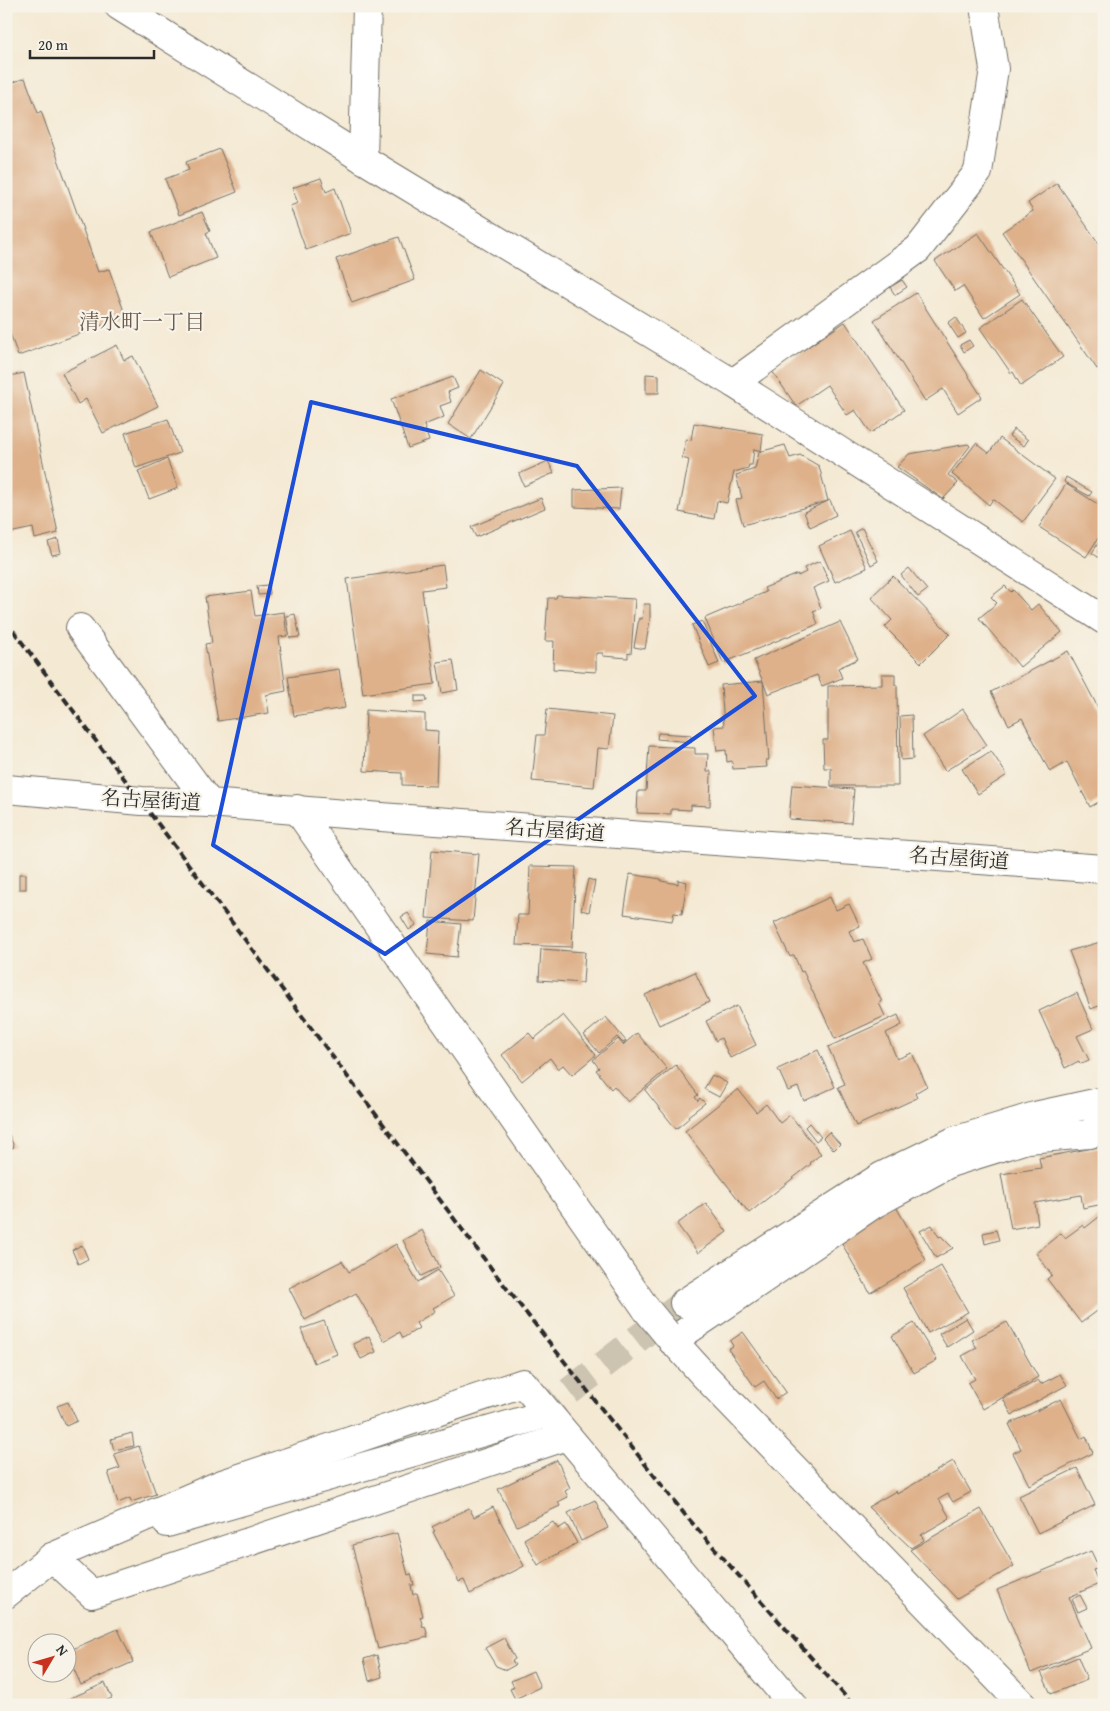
<svg xmlns="http://www.w3.org/2000/svg" width="1110" height="1711" viewBox="0 0 1110 1711" font-family="'Gentium Book Plus','Noto Serif JP',serif">
  <style>
    .building { fill: #deb18a }
    .lines { fill: none; stroke-linecap: round; stroke-linejoin: round }
    .minor-tunnel { stroke: #ccc3b1; stroke-width: 28; stroke-dasharray: 28 14; stroke-linecap: butt }
    .minor-casing { stroke: #716e66; stroke-width: 30 }
    .minor { stroke: #fff; stroke-width: 28 }
    .rail { stroke: #2b2b2b; stroke-width: 4; stroke-dasharray: 8 4; stroke-linecap: butt }
    .minor-bridge-casing { stroke: #716e66; stroke-width: 30; stroke-linecap: butt }
    .minor-bridge { stroke: #fff; stroke-width: 28 }
    .marked { fill: none; stroke: #1d4ed8; stroke-width: 4; stroke-linejoin: round }
    .labels { text-anchor: middle; stroke-width: 4.5; stroke-linejoin: round; paint-order: stroke }
    .street-label { font-size: 20px; fill: #2b2b2b; stroke: #f7f3e8 }
    .neighbourhood-label { font-size: 21px; fill: #6a5a4c; stroke: #f7f3e8 }
  </style>
  <rect width="100%" height="100%" fill="#f7f3e8"/>
  <filter id="ink" filterUnits="userSpaceOnUse"><feTurbulence type="fractalNoise" baseFrequency=".02" numOctaves="2"/><feDisplacementMap in="SourceGraphic" scale="10" xChannelSelector="R" yChannelSelector="G"/><feConvolveMatrix kernelMatrix="1 2 1 2 8 2 1 2 1" color-interpolation-filters="sRGB"/></filter>
  <filter id="wash" filterUnits="userSpaceOnUse"><feTurbulence type="fractalNoise" baseFrequency=".0096" numOctaves="4" result="noise"/><feDisplacementMap in="SourceGraphic" scale="20" xChannelSelector="R" yChannelSelector="G"/><feGaussianBlur stdDeviation="1.12" result="paint"/><feColorMatrix in="noise" values="0 0 0 0 0 0 0 0 0 0 0 0 0 0 0 0 0 1.4 0 .05"/><feComposite in="paint" operator="in"/></filter>
  <g filter="url(#wash)">
    <rect width="100%" height="100%" fill="#f4e9d3"/>
    <g id="blocks">
      <!-- building -->
      <g class="building">
        <path d="M25,78L38,113L41,111L98,272L109,269L126,317L18,356L6,322V85Z"/>
        <path d="M220,149L237,192L179,215L165,179L189,170L186,162Z"/>
        <path d="M321,178L326,192L335,188L351,233L306,250L290,206L298,203L292,188Z"/>
        <path d="M1057,183L1104,251V365L1097,369L1002,232L1033,211L1028,203Z"/>
        <path d="M202,212L210,231L206,233L216,258L168,277L151,232Z"/>
        <path d="M978,233L1020,294L984,318L963,286L955,291L935,261Z"/>
        <path d="M399,237L415,280L352,303L336,259Z"/>
        <path d="M902,280L907,287L895,295L890,287Z"/>
        <path d="M916,293L982,397L958,413L943,389L925,401L874,320Z"/>
        <path d="M1022,299L1063,357L1021,386L1013,372L1011,373L980,328Z"/>
        <path d="M956,317L966,333L958,338L948,323Z"/>
        <path d="M845,322L904,410L871,433L855,410L847,415L827,385L796,406L772,371Z"/>
        <path d="M969,340L973,346L964,352L960,345Z"/>
        <path d="M117,345L124,360L133,356L158,406L103,433L86,399L78,404L62,373Z"/>
        <path d="M6,368L9,376L24,373L58,533L35,539L33,528L9,533L6,523Z"/>
        <path d="M481,370L504,385L471,439L448,424Z"/>
        <path d="M646,374L659,375V393H646Z"/>
        <path d="M453,377L458,388L448,392L451,402L440,406L444,417L424,425L429,441L408,448L391,399Z"/>
        <path d="M168,419L180,453L136,468L125,433Z"/>
        <path d="M694,423L763,434L761,451L754,449L752,465H749L748,468L734,472L727,503L717,501L714,519L679,512L689,460L682,458L686,439L691,440Z"/>
        <path d="M1014,429L1028,440L1024,446L1009,436Z"/>
        <path d="M1000,438L1055,479L1023,522L993,499L989,505L952,474L976,443L989,453Z"/>
        <path d="M968,444L970,446L948,475L958,483L943,499L897,467L909,454Z"/>
        <path d="M785,445L790,458L800,455L819,466L828,501L743,525L736,500L742,498L736,475L755,469L759,452Z"/>
        <path d="M167,459L178,488L149,499L138,471Z"/>
        <path d="M548,461L554,473L524,486L519,474Z"/>
        <path d="M1066,477L1092,492L1089,496L1064,482Z"/>
        <path d="M1066,484L1104,508V529L1086,557L1039,527Z"/>
        <path d="M621,488L619,509L574,507V490Z"/>
        <path d="M541,498L545,508L476,537L471,527Z"/>
        <path d="M830,500L836,515L810,527L804,512Z"/>
        <path d="M862,528L878,561L871,565L855,532Z"/>
        <path d="M850,531L867,568L835,582L819,546Z"/>
        <path d="M1104,534V561L1092,553Z"/>
        <path d="M58,539L61,553L52,555L48,542Z"/>
        <path d="M820,561L829,581L813,588L821,608L813,611L818,624L723,663L705,618L766,592L764,588L798,574V576L806,572L804,568Z"/>
        <path d="M443,565L446,587L422,590L435,684L363,694L347,579Z"/>
        <path d="M909,568L927,590L918,597L901,575Z"/>
        <path d="M893,576L950,634L921,663L885,627L892,620L871,597Z"/>
        <path d="M269,585L270,594L258,595L257,586Z"/>
        <path d="M1005,586L1011,592L1013,590L1031,610L1038,604L1062,632L1020,667L979,618L997,603L991,597Z"/>
        <path d="M251,591L255,616L284,612L287,636L279,637L286,691L266,695L269,713L218,721L205,644L212,643L205,597Z"/>
        <path d="M557,595L635,599L631,654L628,653V658L603,656V653H596V672L553,669L554,641H545L548,598H556Z"/>
        <path d="M644,604H650V620L645,649L634,647L639,618L642,619Z"/>
        <path d="M295,614L300,637L290,638L286,616Z"/>
        <path d="M702,621L719,663L709,667L692,625Z"/>
        <path d="M840,622L858,659L838,668L842,678L822,686L817,675L768,694L754,660Z"/>
        <path d="M1068,651L1104,719V799L1090,807L1067,762L1050,772L1022,718L1009,725L991,692Z"/>
        <path d="M453,660L458,690L442,693L437,662Z"/>
        <path d="M339,669L345,708L294,716L288,677Z"/>
        <path d="M882,674H895V685H897L898,786H831V768H824L823,740H828V686L882,685Z"/>
        <path d="M763,681L769,760H766L767,767L733,769L732,761L727,762L726,750L717,751L714,727L724,726L721,685Z"/>
        <path d="M415,696H426L427,701L415,702Z"/>
        <path d="M547,709L613,716L609,749L598,748L594,787L532,781L537,735H544Z"/>
        <path d="M963,709L987,745L945,771L923,736Z"/>
        <path d="M366,710L425,714V730L438,731L436,786L402,785V773L364,771Z"/>
        <path d="M912,715L913,759L901,760L900,716Z"/>
        <path d="M658,733L691,735V742L657,739Z"/>
        <path d="M649,746L695,748V754H708L707,772L711,771L710,806L691,805V810L671,809V814L637,813L638,791H646Z"/>
        <path d="M991,751L1007,775L978,794L962,769Z"/>
        <path d="M792,785L854,789L851,823L789,819Z"/>
        <path d="M432,850L479,854L473,921L426,918Z"/>
        <path d="M530,866L576,867L572,947L516,945L518,915H528Z"/>
        <rect x="19" y="874" width="7" height="15"/>
        <path d="M630,874L661,879V881L678,884V880L687,882L682,914L674,913L672,921L624,914Z"/>
        <path d="M588,879L595,881L589,912L581,910Z"/>
        <path d="M830,897L836,910L849,904L860,926L849,931L854,942L863,939L872,959L863,963L882,1002L879,1003L885,1016L835,1039L803,971L801,972L794,955L790,957L774,923Z"/>
        <path d="M408,913L416,925L409,930L401,917Z"/>
        <path d="M430,921L461,924L457,957L427,954Z"/>
        <path d="M1104,941V1004L1091,1009L1069,951Z"/>
        <path d="M541,949L585,952L583,983L539,980Z"/>
        <path d="M695,972L709,1002L659,1025L645,995Z"/>
        <path d="M1077,993L1093,1029L1077,1036L1089,1060L1080,1064L1079,1061L1065,1068L1039,1011Z"/>
        <path d="M737,1006L756,1045L730,1058L721,1038L716,1041L706,1021Z"/>
        <path d="M563,1015L596,1055L572,1075L563,1065L558,1069L550,1058L522,1081L502,1055L529,1033L534,1039Z"/>
        <path d="M898,1015L902,1025L886,1033L897,1059L912,1053L927,1086L915,1093L917,1098L856,1126L838,1087L845,1084L828,1047Z"/>
        <path d="M606,1017L626,1041L623,1043L617,1037L599,1053L584,1035Z"/>
        <path d="M637,1033L667,1069L628,1102L614,1086L611,1089L596,1070L599,1068L593,1060L618,1039L623,1045Z"/>
        <path d="M818,1050L835,1087L804,1101L798,1087L788,1091L778,1069Z"/>
        <path d="M676,1065L698,1095L695,1097L698,1101L700,1098L705,1103L688,1116L689,1118L676,1129L645,1090Z"/>
        <path d="M712,1075L727,1083L719,1097L704,1089Z"/>
        <path d="M738,1089L756,1112L766,1104L780,1123L790,1115L821,1154L810,1163L811,1164L749,1213L685,1131Z"/>
        <path d="M809,1123L821,1137L816,1141L805,1127Z"/>
        <path d="M6,1127L14,1147L6,1150Z"/>
        <path d="M829,1132L840,1144L834,1150L823,1138Z"/>
        <path d="M1104,1146V1204L1083,1208L1081,1195L1035,1203L1038,1224L1011,1229L1001,1174L1041,1168L1039,1158Z"/>
        <path d="M706,1203L727,1232L698,1253L677,1224Z"/>
        <path d="M894,1203L926,1260L870,1293L837,1235Z"/>
        <path d="M1104,1213V1306L1081,1323L1047,1279L1052,1275L1036,1253L1061,1233L1065,1238L1083,1225L1085,1228Z"/>
        <path d="M932,1225L939,1237L941,1236L953,1248L936,1258L920,1231Z"/>
        <path d="M422,1230L440,1267L421,1276L403,1240Z"/>
        <path d="M996,1230L999,1240L985,1244L983,1233Z"/>
        <path d="M396,1244L418,1282L438,1270L454,1296L433,1308L435,1311L416,1323L419,1328L403,1338L400,1332L384,1341L356,1293L305,1320L289,1288L342,1261L349,1272Z"/>
        <path d="M82,1245L88,1259L78,1264L72,1250Z"/>
        <path d="M941,1266L968,1312L928,1333L903,1288Z"/>
        <path d="M966,1318L973,1330L947,1347L939,1334Z"/>
        <path d="M324,1321L337,1354L314,1363L301,1329Z"/>
        <path d="M1007,1322L1038,1377L983,1409L968,1383L975,1379L962,1356L977,1348L972,1340Z"/>
        <path d="M914,1323L937,1360L914,1373L892,1336Z"/>
        <path d="M743,1332L786,1392L776,1399L764,1381L755,1387L728,1349L733,1346L730,1341Z"/>
        <path d="M369,1336L376,1352L361,1359L353,1344Z"/>
        <path d="M1060,1374L1067,1385L1012,1415L1003,1399L1038,1380L1041,1384Z"/>
        <path d="M1061,1399L1081,1439L1086,1436L1093,1453L1029,1485L1013,1453L1021,1449L1009,1424Z"/>
        <path d="M68,1402L77,1421L66,1426L57,1406Z"/>
        <path d="M132,1433L134,1446L114,1450L111,1439Z"/>
        <path d="M139,1446L156,1494L131,1502L130,1498L118,1503L108,1472L120,1468L114,1454Z"/>
        <path d="M557,1460L570,1488L565,1491L568,1497L558,1502L560,1506L517,1526L498,1489Z"/>
        <path d="M953,1461L971,1492L953,1502L948,1494L939,1499L950,1518L921,1535L924,1540L911,1548L868,1507L896,1491L897,1494Z"/>
        <path d="M1077,1468L1095,1505L1038,1533L1019,1496Z"/>
        <path d="M595,1500L608,1528L581,1541L568,1513Z"/>
        <path d="M493,1507L524,1566L470,1594L464,1580L459,1582L433,1532L435,1531L432,1527L469,1508L474,1517Z"/>
        <path d="M981,1509L1014,1566L957,1599L910,1550Z"/>
        <path d="M553,1522L558,1529L566,1524L577,1543L538,1565L524,1539Z"/>
        <path d="M397,1533L408,1575L411,1574L414,1585H411L413,1595L417,1593L423,1616L420,1617L423,1627L425,1626L428,1637L378,1649L352,1545Z"/>
        <path d="M1091,1551L1099,1568L1093,1570L1099,1584L1069,1597L1091,1648L1031,1673L997,1590Z"/>
        <path d="M1080,1595L1087,1608L1078,1612L1072,1599Z"/>
        <path d="M118,1629L133,1662L81,1685L68,1656V1651Z"/>
        <path d="M504,1638L515,1659L512,1661L515,1665L506,1670L496,1666L485,1648Z"/>
        <path d="M377,1655L382,1677L369,1681L364,1659Z"/>
        <path d="M1078,1657L1087,1680L1051,1694L1041,1672Z"/>
        <path d="M533,1671L540,1687L515,1699L510,1689L514,1687L511,1681Z"/>
        <path d="M105,1683L112,1698L105,1701L107,1705H55Z"/>
      </g>
    </g>
  </g>
  <g filter="url(#ink)">
    <use href="#blocks" fill-opacity="0" stroke="#716e66" stroke-width="1"/>
    <g class="lines">
      <!-- minor-tunnel -->
      <path class="minor-tunnel" d="M536,1417L684,1303"/>
      <!-- minor casing -->
      <g class="minor-casing">
        <g id="minor">
          <path d="M119,6L363,159L733,383L1104,620"/>
          <path d="M363,159L367,6"/>
          <path d="M733,383L918,249L978,172L994,69L984,6"/>
          <path d="M80,628L209,803"/>
          <path d="M6,789L142,801L209,803L394,818L1104,869"/>
          <path d="M297,809L647,1310"/>
          <path d="M684,1303L882,1176L954,1141L1035,1116L1104,1101"/>
          <path d="M666,1333L702,1373L1023,1705"/>
          <path d="M672,1341L874,1204L950,1163L1027,1139L1090,1134L1104,1118"/>
          <path d="M167,1523L536,1417"/>
          <path d="M52,1557L92,1594L567,1436"/>
          <path d="M6,1594L52,1557L219,1485L523,1383L793,1705"/>
        </g>
      </g>
      <!-- minor -->
      <use href="#minor" class="minor"/>
      <!-- rail -->
      <path class="rail" d="M6,621L497,1276L686,1516L853,1705"/>
      <!-- minor-bridge casing -->
      <g class="minor-bridge-casing">
        <path id="minor-bridge" d="M647,1310L666,1333"/>
      </g>
      <!-- minor-bridge -->
      <use href="#minor-bridge" class="minor-bridge"/>
    </g>
  </g>
  <!-- marked area -->
  <path class="marked" d="M311,402L577,466L755,696L385,954L213,845Z"/>
  <g class="labels">
    <!-- street labels -->
    <g class="street-label">
      <text transform="translate(151 800) rotate(3)" y="7">名古屋街道</text>
      <text transform="translate(555 830) rotate(4)" y="7">名古屋街道</text>
      <text transform="translate(959 858) rotate(4)" y="7">名古屋街道</text>
    </g>
    <!-- neighbourhood labels -->
    <g class="neighbourhood-label">
      <text x="142" y="329">清水町一丁目</text>
    </g>
  </g>
  <!-- margin -->
  <rect width="1110" height="1711" fill="none" stroke="#f7f3e8" stroke-width="25"/>
  <!-- north arrow -->
  <g transform="translate(52 1658) rotate(52)"><circle r="24" fill="#f7f3e8" stroke="#a5a39c"/>
  <path d="M0-4L9 19L0 12L-9 19Z" fill="#c8321e"/>
  <text y="-8" font-size="14" font-weight="bold" text-anchor="middle" fill="#2b2b2b">N</text>
  </g>
  <!-- scale -->
  <path d="M30 50v8h124v-8" fill="none" stroke="#2b2b2b" stroke-width="2.5"/>
  <text x="38" y="50" font-size="15" fill="#2b2b2b" stroke="#f7f3e8" stroke-width="4" paint-order="stroke">20 m</text>
</svg>
